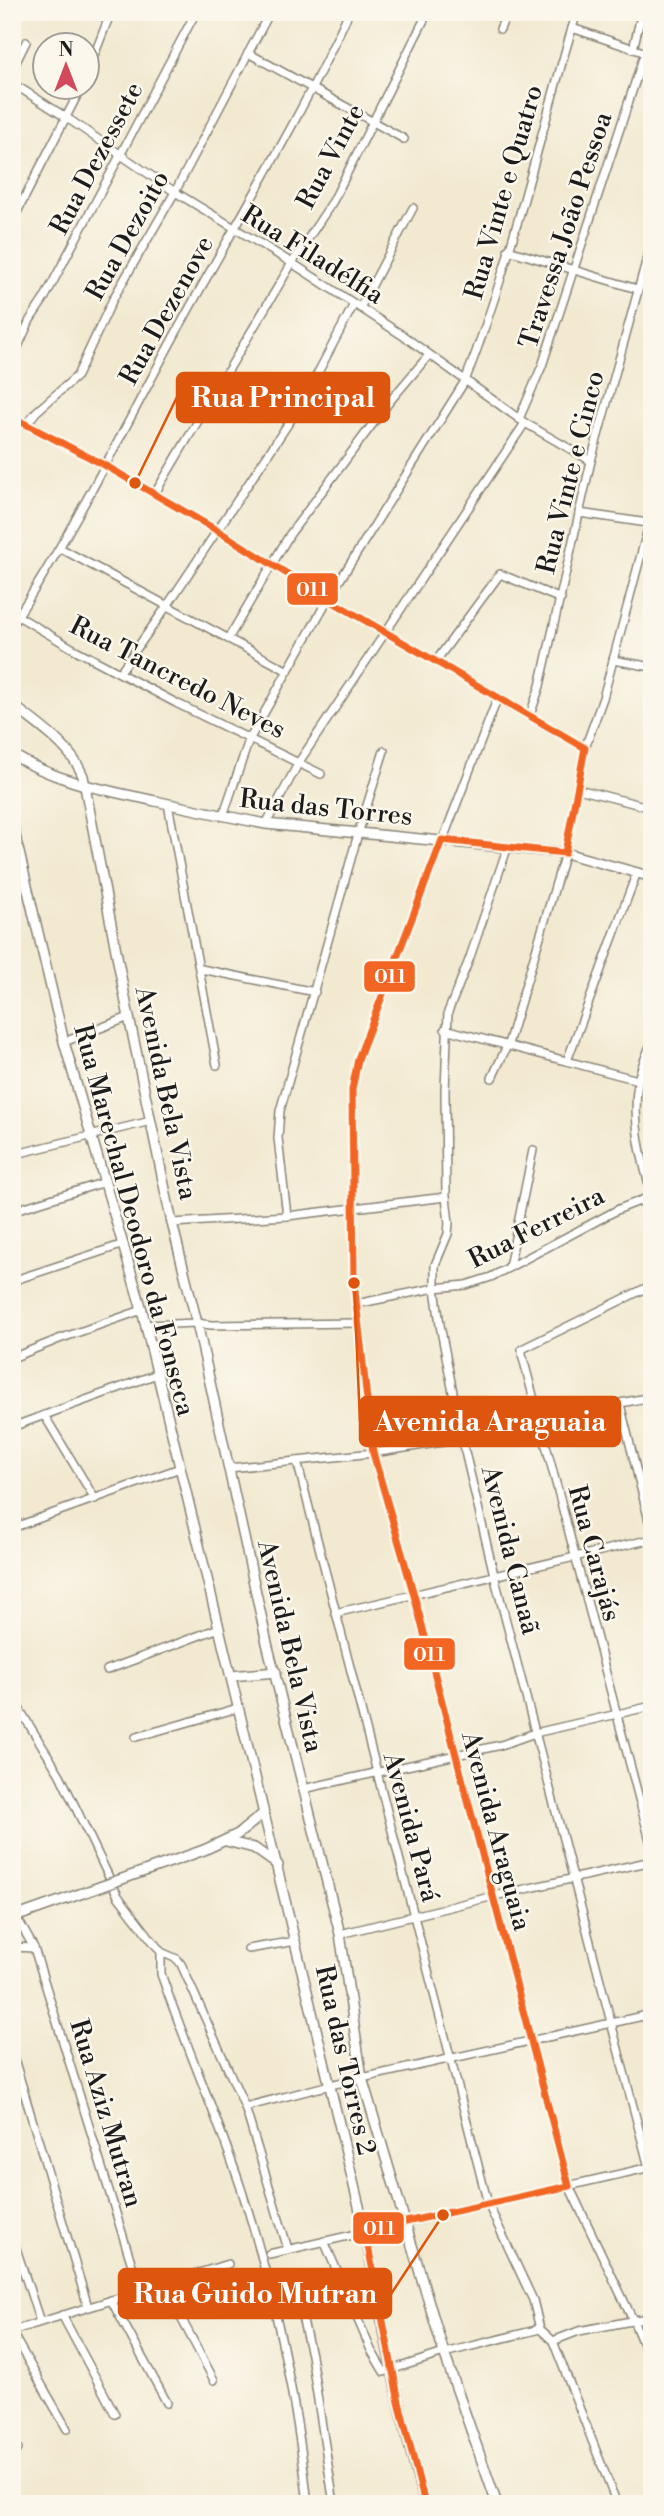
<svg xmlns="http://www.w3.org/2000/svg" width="664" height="2516" viewBox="0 0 664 2516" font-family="'Libre Bodoni',serif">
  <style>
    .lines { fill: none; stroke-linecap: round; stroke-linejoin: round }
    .minor-casing { stroke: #878276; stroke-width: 10 }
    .tertiary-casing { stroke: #878276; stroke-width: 12 }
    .minor { stroke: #fff; stroke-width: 7 }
    .tertiary { stroke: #fff; stroke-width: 9 }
    .tertiary-bridge-casing { stroke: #878276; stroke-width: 12; stroke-linecap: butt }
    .tertiary-bridge { stroke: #fff; stroke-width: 9 }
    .bus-1-casing { stroke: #fbf7ec; stroke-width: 12 }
    .bus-1 { stroke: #f26522; stroke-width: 7 }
    .labels { text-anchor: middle; stroke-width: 5; stroke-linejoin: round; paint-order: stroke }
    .street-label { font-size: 26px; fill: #1c1c1c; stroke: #fbf7ec }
    .leader { fill: none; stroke: #de560d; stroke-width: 2.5 }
    .callout-dot { fill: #de560d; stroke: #fbf7ec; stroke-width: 2.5 }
    .callout { fill: #de560d; stroke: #de560d; stroke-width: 2.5 }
    .callout-label { font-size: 28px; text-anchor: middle; font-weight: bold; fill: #fff }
    .line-badge { stroke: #fbf7ec; stroke-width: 2.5 }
    .badge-label { font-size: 19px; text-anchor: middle; font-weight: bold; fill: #fff }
  </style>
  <rect width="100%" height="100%" fill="#fbf7ec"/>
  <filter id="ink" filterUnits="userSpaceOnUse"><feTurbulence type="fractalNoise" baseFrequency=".0143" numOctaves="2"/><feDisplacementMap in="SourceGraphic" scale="14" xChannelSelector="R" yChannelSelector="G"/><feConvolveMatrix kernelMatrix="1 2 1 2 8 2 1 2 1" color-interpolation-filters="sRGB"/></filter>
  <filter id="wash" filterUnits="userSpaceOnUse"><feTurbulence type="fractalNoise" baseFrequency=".00686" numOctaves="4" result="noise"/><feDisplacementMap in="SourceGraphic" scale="28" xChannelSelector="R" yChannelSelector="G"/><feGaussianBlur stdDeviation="1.57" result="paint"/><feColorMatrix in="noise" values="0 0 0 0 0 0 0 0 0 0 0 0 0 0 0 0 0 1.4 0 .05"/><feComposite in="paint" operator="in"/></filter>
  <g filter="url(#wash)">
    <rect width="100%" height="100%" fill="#f2e9d0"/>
  </g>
  <g filter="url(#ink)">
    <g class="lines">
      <!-- minor casing -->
      <g class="minor-casing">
        <g id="minor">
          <path d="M572,28L652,55"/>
          <path d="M500,29L507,12"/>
          <path d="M633,49L642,12"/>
          <path d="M248,53L404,139"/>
          <path d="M12,70L26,42"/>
          <path d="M88,71L111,12"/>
          <path d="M12,83L67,118L175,192L292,263L405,337L525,423L591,461"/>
          <path d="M12,222L81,88"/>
          <path d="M508,250L637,289"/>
          <path d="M360,308L413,208"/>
          <path d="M12,360L30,320L44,299L196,12"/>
          <path d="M12,417L106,466L218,531L328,599L585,748"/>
          <path d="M519,419L542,366L645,52"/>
          <path d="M26,425L36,412L77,376L113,299L175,192L270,12"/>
          <path d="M154,495L292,263L333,201L428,12"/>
          <path d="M579,513L648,523"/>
          <path d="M60,548L288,671"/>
          <path d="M18,616L72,648L176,703L321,774"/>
          <path d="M12,625C76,527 127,422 183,320C239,218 301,118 349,12"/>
          <path d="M228,639L290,534L390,401L429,355"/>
          <path d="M613,660L652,667"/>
          <path d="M436,661L500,574L561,599"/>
          <path d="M120,672L167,606L302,403L354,304"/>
          <path d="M498,697L358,1059L352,1090L354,1283L373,1453L414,1595L569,2186L633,2320L652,2366"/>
          <path d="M530,715L540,686L591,461L652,240"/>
          <path d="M578,789L652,808"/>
          <path d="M168,804L217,1065"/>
          <path d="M223,816L249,740L328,599L465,381C512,262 539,135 577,12"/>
          <path d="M266,824L299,762L525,423"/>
          <path d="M508,846L469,960L448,1012L445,1091L446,1197L449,1223L448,1234L435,1265V1288L440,1325L462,1439L494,1575L652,2179"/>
          <path d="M201,969L315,992"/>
          <path d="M445,1029L638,1080"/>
          <path d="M652,1041C647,1054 640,1068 638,1082C632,1121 641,1158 652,1195"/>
          <path d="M64,1042L129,1017"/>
          <path d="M567,1061L637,872"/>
          <path d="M492,1078L508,1044L565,853L585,748L603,698L652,513"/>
          <path d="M12,1155L151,1121"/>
          <path d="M12,1211L105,1182"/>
          <path d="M287,1216L278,1138L280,1111L358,834L384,751"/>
          <path d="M172,1223L287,1216L446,1197"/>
          <path d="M509,1267L533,1150"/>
          <path d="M12,1281L124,1244"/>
          <path d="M652,1285L522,1349V1354L652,1848"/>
          <path d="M356,1304L435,1288L466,1285L491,1277L619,1209L652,1196"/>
          <path d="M146,1325L197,1323L211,1325L359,1323"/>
          <path d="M12,1358L59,1339L142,1310"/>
          <path d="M620,1404L652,1533"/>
          <path d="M44,1415L95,1499"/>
          <path d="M12,1427L157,1374"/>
          <path d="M297,1461L488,2204L533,2300L540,2329"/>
          <path d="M229,1468L373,1453L462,1439L562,1414L652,1397"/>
          <path d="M12,1528L180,1468"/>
          <path d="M335,1613L652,1539"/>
          <path d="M107,1670L219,1628"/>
          <path d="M12,1697L60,1775L118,1896L161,1952V1974C186,2046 217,2116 241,2188C273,2286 297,2401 308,2504"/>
          <path d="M136,1737L238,1708"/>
          <path d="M303,1789L501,1745L535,1733L652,1706"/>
          <path d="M12,1909L34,1948L140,2291"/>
          <path d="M340,1934L494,1896L652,1861"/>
          <path d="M12,1947L34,1948"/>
          <path d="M248,1949L296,1941"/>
          <path d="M161,1952L177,1959L181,1964L245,2107L288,2249"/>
          <path d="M12,2052L88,2307"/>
          <path d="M245,2107L330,2085L652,2014"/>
          <path d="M12,2236L40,2322"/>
          <path d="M324,2241L371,2350L384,2372L444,2353L540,2329L553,2341L579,2331L652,2317"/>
          <path d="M269,2254L651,2167"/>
          <path d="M163,2284L214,2380"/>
          <path d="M111,2300L167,2403"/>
          <path d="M299,2304L311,2355L334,2504"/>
          <path d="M62,2315L115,2414"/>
          <path d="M12,2331L228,2264"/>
          <path d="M12,2333L67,2429"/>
          <path d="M553,2341L617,2504"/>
          <path d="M12,2438L18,2449"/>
        </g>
      </g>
      <!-- tertiary casing -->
      <g class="tertiary-casing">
        <g id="tertiary">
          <path d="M12,704C37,725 70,744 83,776L125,998L172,1223L197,1323L267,1643L340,1934L362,2078L444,2353L497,2504"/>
          <path d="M12,754C55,782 106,790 155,801C192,809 229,817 266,824L565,853L652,877"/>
          <path d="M12,823L64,1042L142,1310L365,2231C382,2323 399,2414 425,2504"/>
          <path d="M231,1676L276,1672"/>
          <path d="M226,1841L254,1848L278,1865"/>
          <path d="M204,1850L238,1834L263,1814"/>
        </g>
      </g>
      <!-- minor -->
      <use href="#minor" class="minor"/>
      <!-- tertiary -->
      <use href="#tertiary" class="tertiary"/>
      <!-- tertiary-bridge casing -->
      <g class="tertiary-bridge-casing">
        <path id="tertiary-bridge" d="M12,1918L204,1850"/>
      </g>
      <!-- tertiary-bridge -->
      <use href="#tertiary-bridge" class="tertiary-bridge"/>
      <!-- bus-1 casing -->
      <g class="bus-1-casing">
        <path id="bus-1" d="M12,417L106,466L218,531L328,599L585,748L565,853L442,840L358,1059L352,1090L354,1283L373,1453L414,1595L569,2186L365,2231L399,2402L425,2504"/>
      </g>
      <!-- bus-1 -->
      <use href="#bus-1" class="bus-1"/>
    </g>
  </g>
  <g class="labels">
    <!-- street labels -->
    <g class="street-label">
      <text transform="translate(330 156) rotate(-62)" y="9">Rua Vinte</text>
      <text transform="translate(96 158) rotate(-62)" y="9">Rua Dezessete</text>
      <text transform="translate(503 192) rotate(-74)" y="9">Rua Vinte e Quatro</text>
      <text transform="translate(565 230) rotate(-72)" y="9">Travessa João Pessoa</text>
      <text transform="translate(127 235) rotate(-61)" y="9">Rua Dezoito</text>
      <text transform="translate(313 254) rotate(32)" y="9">Rua Filadélfia</text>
      <text transform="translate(166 310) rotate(-61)" y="9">Rua Dezenove</text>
      <text transform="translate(570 472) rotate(-76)" y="9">Rua Vinte e Cinco</text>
      <text transform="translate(178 677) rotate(27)" y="9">Rua Tancredo Neves</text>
      <text transform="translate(326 807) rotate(6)" y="9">Rua das Torres</text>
      <text transform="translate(167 1093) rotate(78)" y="9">Avenida Bela Vista</text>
      <text transform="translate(135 1220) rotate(75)" y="9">Rua Marechal Deodoro da Fonseca</text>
      <text transform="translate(536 1227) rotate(-27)" y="9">Rua Ferreira</text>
      <text transform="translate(511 1550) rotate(76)" y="9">Avenida Canaã</text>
      <text transform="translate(595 1553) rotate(75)" y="9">Rua Carajás</text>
      <text transform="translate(291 1646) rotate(77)" y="9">Avenida Bela Vista</text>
      <text transform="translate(412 1827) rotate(75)" y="9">Avenida Pará</text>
      <text transform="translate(497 1831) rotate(75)" y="9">Avenida Araguaia</text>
      <text transform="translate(346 2060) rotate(77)" y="9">Rua das Torres 2</text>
      <text transform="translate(107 2113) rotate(73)" y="9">Rua Aziz Mutran</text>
    </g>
  </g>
  <!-- callouts -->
  <path class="leader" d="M135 483L177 397M354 1283L360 1422M443 2215L391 2294"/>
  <g class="callout-dot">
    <circle cx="135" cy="483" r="7"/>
    <circle cx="354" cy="1283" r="7"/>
    <circle cx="443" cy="2215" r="7"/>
  </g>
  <g class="callout">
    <rect x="177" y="373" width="212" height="49" rx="7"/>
    <rect x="360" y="1397" width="260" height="49" rx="7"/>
    <rect x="119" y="2269" width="272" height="49" rx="7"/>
  </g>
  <g class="callout-label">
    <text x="283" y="407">Rua Principal</text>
    <text x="490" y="1431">Avenida Araguaia</text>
    <text x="255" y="2303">Rua Guido Mutran</text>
  </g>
  <g class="line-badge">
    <rect x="286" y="572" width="53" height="34" rx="7" fill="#f26522"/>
    <rect x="363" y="960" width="53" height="33" rx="7" fill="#f26522"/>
    <rect x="403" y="1637" width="53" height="34" rx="7" fill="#f26522"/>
    <rect x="352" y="2211" width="53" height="34" rx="7" fill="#f26522"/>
  </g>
  <g class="badge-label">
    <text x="312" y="596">011</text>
    <text x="390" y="983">011</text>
    <text x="429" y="1661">011</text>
    <text x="379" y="2235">011</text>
  </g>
  <!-- margin -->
  <rect width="664" height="2516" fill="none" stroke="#fbf7ec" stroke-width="42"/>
  <!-- north arrow -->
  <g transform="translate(66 66)"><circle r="33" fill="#fbf7ec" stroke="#a29f99" stroke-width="2"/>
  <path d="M0-5L12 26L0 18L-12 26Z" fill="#d1495b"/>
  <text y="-10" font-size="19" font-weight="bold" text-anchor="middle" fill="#1c1c1c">N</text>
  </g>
</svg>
